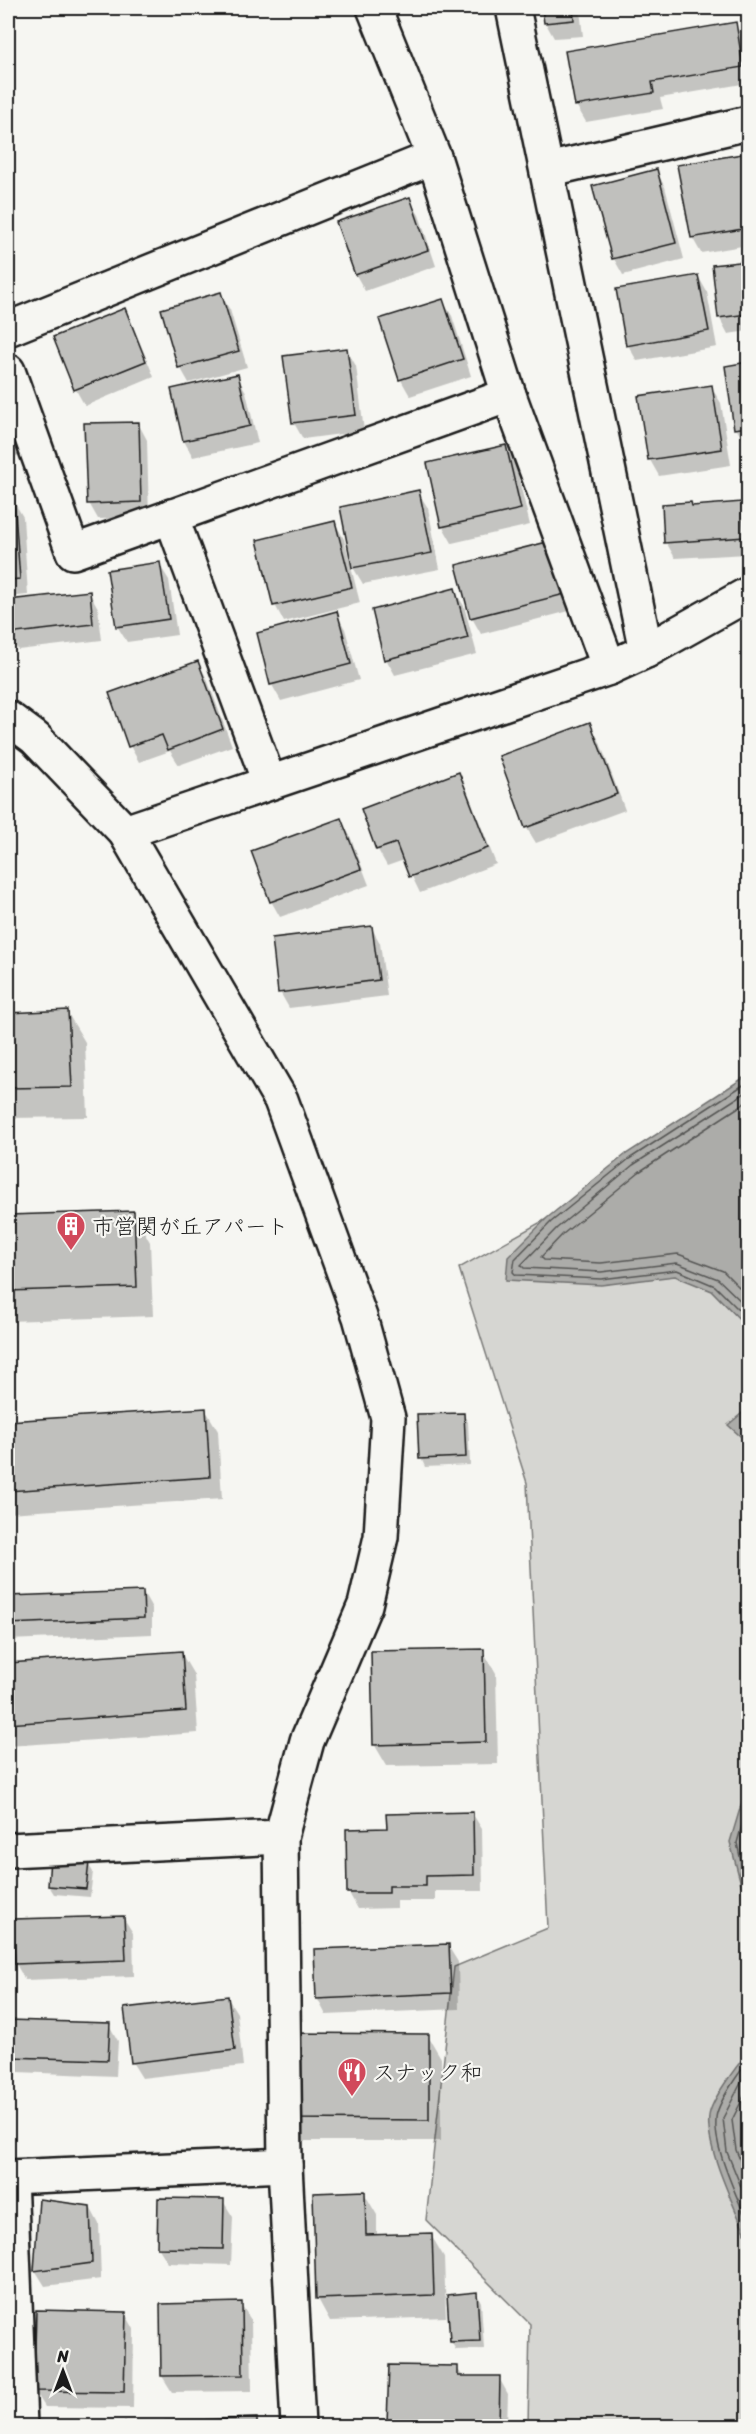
<svg xmlns="http://www.w3.org/2000/svg" width="756" height="2434" viewBox="0 0 756 2434" font-family="Sriracha,'Klee One',sans-serif">
  <style>
    .green { fill: #d6d6d2; stroke: #797977; stroke-width: 1.5 }
    .water { fill: #acaca9; stroke: #727271; stroke-width: 1.5 }
    .shadow { fill: #0003 }
    .lines { fill: none; stroke-linecap: round; stroke-linejoin: round }
    .shore { stroke: #565654; stroke-width: 1.5 }
    .building { fill: #c0c0bd; stroke: #1c1c1c; stroke-width: 1.5 }
    .minor-casing { stroke: #1c1c1c; stroke-width: 38 }
    .minor { stroke: #f6f6f2; stroke-width: 33 }
    .labels { text-anchor: middle; stroke-width: 4.5; stroke-linejoin: round; paint-order: stroke }
    .poi-label { font-size: 22px; fill: #1c1c1c; stroke: #f6f6f2; text-anchor: start }
  </style>
  <rect width="100%" height="100%" fill="#f6f6f2"/>
  <filter id="ink" filterUnits="userSpaceOnUse"><feTurbulence type="fractalNoise" baseFrequency=".0167" numOctaves="2"/><feDisplacementMap in="SourceGraphic" scale="12" xChannelSelector="R" yChannelSelector="G"/><feConvolveMatrix kernelMatrix="1 2 1 2 8 2 1 2 1" color-interpolation-filters="sRGB"/></filter>
  <g filter="url(#ink)">
    <!-- green -->
    <path class="green" d="M748,1106V2426H528L530,2324L426,2220L454,1967L548,1928L527,1483L459,1268Z"/>
    <!-- water -->
    <g class="water">
      <path d="M748,1075V1328L712,1291L675,1276L601,1285L506,1280L508,1257L547,1218L626,1154Z"/>
      <path d="M748,1408V1443L728,1425Z"/>
      <path d="M748,1782V1911L730,1842Z"/>
      <path d="M748,2053V2240C736,2209 705,2149 709,2116C711,2100 737,2065 748,2053Z"/>
    </g>
    <!-- shadow -->
    <g class="shadow">
      <path d="M544,8H607L580,10L583,36L554,38L545,22Z"/>
      <path d="M735,24L744,40L748,64V83L660,98L663,109L586,122L576,105Z"/>
      <path d="M748,154V245L701,253L692,237L679,167Z"/>
      <path d="M656,171L665,187L684,259L623,275L614,259L594,187Z"/>
      <path d="M409,199L419,215L436,266L365,291L356,275L338,223Z"/>
      <path d="M748,263V331L728,334L719,317L713,267Z"/>
      <path d="M698,276L707,292L717,347L637,361L628,345Z"/>
      <path d="M220,293L230,310L247,367L189,383L180,367Z"/>
      <path d="M442,300L452,316L471,376L410,396L401,380L381,320Z"/>
      <path d="M124,310L133,326L154,377L85,406L76,390L55,338Z"/>
      <path d="M347,350L356,366L364,431L303,439L294,423L285,358Z"/>
      <path d="M748,363V444H745L736,428L727,367Z"/>
      <path d="M237,376L246,392L258,443L193,457L184,441Z"/>
      <path d="M711,387L721,403L731,465L659,476L650,460L640,398Z"/>
      <path d="M8,398L27,452L8,459Z"/>
      <path d="M138,423L147,440L149,518L98,519L89,503Z"/>
      <path d="M506,447L515,463L530,525L452,543L443,527L429,464Z"/>
      <path d="M418,492L428,508L440,569L363,584L351,564Z"/>
      <path d="M13,500L23,517L28,595L8,597V501Z"/>
      <path d="M741,504L748,516V554L675,558L666,542L692,507Z"/>
      <path d="M335,523L344,539L360,603L284,622L275,605Z"/>
      <path d="M554,541L577,609L481,634L472,618L458,566Z"/>
      <path d="M159,564L169,580L177,635L127,642L117,626Z"/>
      <path d="M454,590L464,606L477,654L395,675L386,659Z"/>
      <path d="M89,592L98,608L102,640L18,650L8,634V602Z"/>
      <path d="M336,613L345,629L359,680L281,701L272,685L258,634Z"/>
      <path d="M198,662L207,679L232,746L179,765L170,751L139,762L130,746Z"/>
      <path d="M589,724L599,740L625,810L536,843L526,827Z"/>
      <path d="M458,773L467,790L496,864L420,893L404,860L387,866L378,850L363,809Z"/>
      <path d="M341,820L350,836L369,885L280,917L271,901Z"/>
      <path d="M371,927L380,943L387,996L289,1008L280,992Z"/>
      <path d="M67,1012L85,1042L88,1117L8,1118V1014Z"/>
      <path d="M133,1212L150,1242L153,1316L8,1321V1217Z"/>
      <path d="M205,1409L218,1431L222,1499L8,1513V1423Z"/>
      <path d="M463,1414L468,1422L470,1465L425,1467L421,1458Z"/>
      <path d="M143,1592L152,1608V1634L8,1640V1598Z"/>
      <path d="M483,1651L496,1673L498,1764L387,1766L374,1744Z"/>
      <path d="M181,1653L194,1675L198,1733L8,1746V1664Z"/>
      <path d="M472,1813L482,1829L483,1891H435V1901H397V1908L358,1909L349,1893L388,1829Z"/>
      <path d="M88,1864L93,1872L90,1897L54,1894L49,1886Z"/>
      <path d="M123,1917L133,1933L134,1976L25,1980L16,1964Z"/>
      <path d="M448,1946L458,1962L459,2009L326,2015L317,1998Z"/>
      <path d="M227,1997L237,2013L243,2066L142,2078L132,2062Z"/>
      <path d="M9,2021L109,2025L118,2041L116,2076L17,2072L8,2056Z"/>
      <path d="M428,2036L441,2058V2141H303L291,2119Z"/>
      <path d="M364,2193L377,2215V2236L431,2235L444,2257L446,2317L330,2321L318,2299Z"/>
      <path d="M223,2201L233,2217L231,2265L168,2263L158,2247Z"/>
      <path d="M90,2207L99,2224L101,2279L45,2286L35,2270Z"/>
      <path d="M477,2294L481,2302L484,2349L456,2350L451,2342L448,2296Z"/>
      <path d="M241,2304L251,2320L252,2391L172,2392L162,2376Z"/>
      <path d="M125,2313L134,2329L133,2408L45,2407L35,2391Z"/>
      <path d="M457,2368L463,2377L499,2378L508,2394L507,2426H391L389,2423Z"/>
      <path d="M256,2419L260,2426H166V2422Z"/>
      <path d="M140,2424L141,2426H52Z"/>
    </g>
    <g class="lines">
      <!-- shore -->
      <g class="shore">
        <path d="M748,1082L629,1159L551,1222L515,1259L513,1272L516,1275L601,1279L677,1270L715,1286L748,1319"/>
        <path d="M748,1091L633,1165L557,1228L521,1265L524,1268L601,1272L677,1263L718,1279L748,1308"/>
        <path d="M748,1101L639,1172L563,1234L541,1257L544,1260L601,1263L678,1254L723,1271L748,1296"/>
        <path d="M748,1803L737,1843L748,1893"/>
        <path d="M748,2062C739,2072 717,2104 716,2118C713,2149 737,2195 748,2224"/>
        <path d="M748,2073L743,2079L723,2118L727,2152L748,2204"/>
        <path d="M748,2088L732,2120L736,2150L748,2180"/>
      </g>
    </g>
    <!-- building -->
    <g class="building">
      <path d="M542,8H573L574,20L544,23Z"/>
      <path d="M736,22L743,67L652,82L654,93L575,106L565,51Z"/>
      <path d="M748,153V228L691,238L677,165Z"/>
      <path d="M657,169L676,243L612,259L592,186Z"/>
      <path d="M410,197L428,250L355,275L336,222Z"/>
      <path d="M748,261V314L718,318L712,265Z"/>
      <path d="M698,275L709,331L626,346L616,289Z"/>
      <path d="M221,292L239,351L178,368L161,309Z"/>
      <path d="M443,299L463,359L399,380L379,319Z"/>
      <path d="M125,308L146,361L74,390L53,337Z"/>
      <path d="M347,348L356,415L292,423L283,356Z"/>
      <path d="M748,362V427L734,429L725,366Z"/>
      <path d="M238,374L250,426L183,441L171,389Z"/>
      <path d="M712,385L722,449L648,460L638,396Z"/>
      <path d="M8,404L19,436L8,440Z"/>
      <path d="M139,422L141,502L87,504L84,423Z"/>
      <path d="M506,445L521,509L441,527L427,463Z"/>
      <path d="M419,490L432,553L352,568L340,507Z"/>
      <path d="M8,499H14L20,579L8,580Z"/>
      <path d="M691,502L692,506L742,502L745,537L664,543L662,504Z"/>
      <path d="M335,521L352,587L273,606L257,540Z"/>
      <path d="M555,540L569,593L470,618L456,565Z"/>
      <path d="M160,562L169,619L116,627L107,570Z"/>
      <path d="M455,588L468,638L384,660L372,610Z"/>
      <path d="M90,591L93,624L8,634V600Z"/>
      <path d="M337,611L351,664L270,685L257,633Z"/>
      <path d="M198,661L223,729L168,750L162,735L128,747L109,693Z"/>
      <path d="M590,722L617,794L525,828L499,756Z"/>
      <path d="M459,772L488,848L409,877L396,843L376,850L361,809Z"/>
      <path d="M341,818L361,869L270,902L251,851Z"/>
      <path d="M372,926L379,980L278,993L272,938Z"/>
      <path d="M68,1010L72,1087L8,1088V1013Z"/>
      <path d="M134,1211L137,1287L8,1291V1215Z"/>
      <path d="M206,1408L210,1477L8,1491V1421Z"/>
      <path d="M464,1413L466,1457L419,1459L417,1414Z"/>
      <path d="M143,1591L144,1618L8,1624V1596Z"/>
      <path d="M484,1649L486,1742L373,1745L371,1651Z"/>
      <path d="M182,1651L186,1711L8,1724V1663Z"/>
      <path d="M473,1812L474,1875L426,1876V1886H389V1893H347L346,1829L387,1828L386,1814Z"/>
      <path d="M50,1859L89,1862L86,1889L48,1886Z"/>
      <path d="M124,1916L126,1960L15,1964L13,1919Z"/>
      <path d="M449,1944L451,1993L316,1999L314,1949Z"/>
      <path d="M228,1996L235,2050L131,2063L124,2008Z"/>
      <path d="M8,2020L110,2023L108,2060L8,2057Z"/>
      <path d="M290,2033L429,2034V2120L289,2119Z"/>
      <path d="M365,2191L366,2235L432,2233L434,2295L316,2299L313,2193Z"/>
      <path d="M158,2198L224,2199L223,2249L157,2248Z"/>
      <path d="M39,2199L90,2206L92,2263L34,2271Z"/>
      <path d="M477,2292L480,2341L450,2342L447,2295Z"/>
      <path d="M242,2302L243,2375L161,2376L160,2304Z"/>
      <path d="M36,2310L126,2312L124,2392L34,2391Z"/>
      <path d="M389,2365L458,2366V2376H500L499,2426L387,2423Z"/>
      <path d="M257,2418V2426H165V2421Z"/>
      <path d="M140,2423L141,2426H50V2424Z"/>
    </g>
    <g class="lines">
      <!-- minor casing -->
      <g class="minor-casing">
        <g id="minor">
          <path d="M374,8L434,157"/>
          <path d="M513,8L646,651"/>
          <path d="M547,170L748,123"/>
          <path d="M8,329L434,157L509,395L73,552L8,371"/>
          <path d="M509,395L609,668"/>
          <path d="M171,516L269,782"/>
          <path d="M8,718L35,738L125,832L281,1100L360,1317L388,1418L381,1537L365,1605L307,1741L281,1837L285,2165L298,2426"/>
          <path d="M125,832L609,668L646,651L748,594"/>
          <path d="M8,1850L281,1837"/>
          <path d="M8,2177L285,2165"/>
          <path d="M10,2177L20,2426"/>
        </g>
      </g>
      <!-- minor -->
      <use href="#minor" class="minor"/>
    </g>
  </g>
  <!-- icons -->
  <defs>
    <g id="building-pin" transform="scale(1.5)"><path d="M0 17L-7.5 6A9.5 9.5 0 1 1 7.5 6Z" fill="#d1495b" stroke="#f6f6f2"/><path d="M-4-6H4V6H1V3H-1V6H-4ZM-2.5-4.3h1.7v1.8h-1.7ZM.8-4.3h1.7v1.8H.8ZM-2.5-1h1.7V.8h-1.7ZM.8-1h1.7V.8H.8Z" fill="#fff"/></g>
    <g id="restaurant-pin" transform="scale(1.5)"><path d="M0 17L-7.5 6A9.5 9.5 0 1 1 7.5 6Z" fill="#d1495b" stroke="#f6f6f2"/><path d="M-5-6h1v4h1v-4h1v4h1v-4h1v5L-1.5 .5V6h-2V.5L-5-1ZM5-6V6H3V1.5H1.5Q1.5-4 5-6Z" fill="#fff"/></g>
  </defs>
  <g fill-rule="evenodd">
    <use href="#building-pin" x="71" y="1226"/>
    <use href="#restaurant-pin" x="352" y="2072"/>
  </g>
  <g class="labels">
    <!-- poi labels -->
    <g class="poi-label">
      <text x="92" y="1234">市営関が丘アパート</text>
      <text x="373" y="2080">スナック和</text>
    </g>
  </g>
  <!-- margin -->
  <rect width="756" height="2434" fill="none" stroke="#f6f6f2" stroke-width="30"/>
  <rect x="15" y="15" width="726" height="2404" fill="none" stroke="#1c1c1c" stroke-width="2" filter="url(#ink)"/>
  <!-- north arrow -->
  <g transform="translate(63 2371)" stroke="#f6f6f2" stroke-width="4.5" paint-order="stroke">
  <path d="M0-4.5L10 22L0 15L-10 22Z" fill="#1c1c1c"/>
  <text y="-9" font-size="16" font-weight="bold" text-anchor="middle" fill="#1c1c1c">N</text>
  </g>
</svg>
